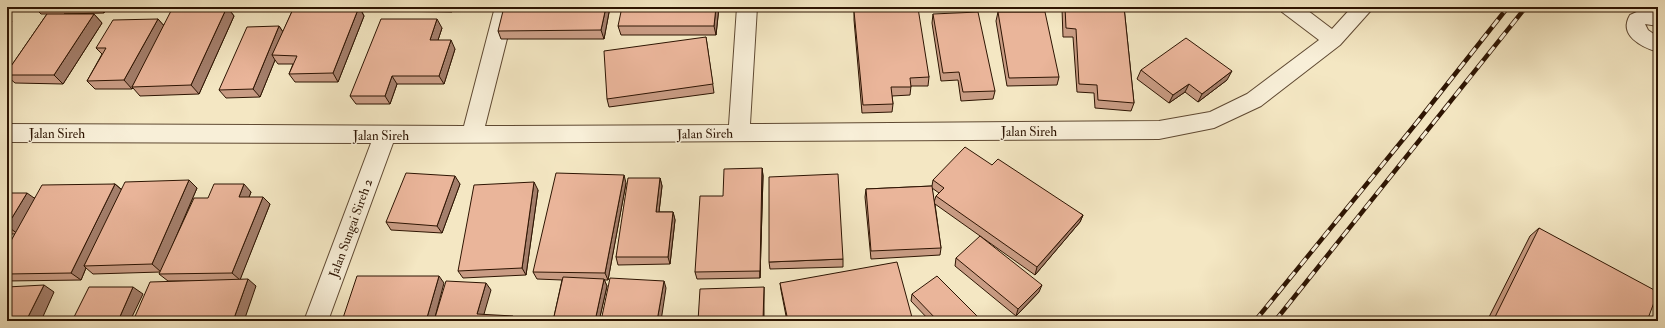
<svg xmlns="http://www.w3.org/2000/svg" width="1665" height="328" viewBox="0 0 1665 328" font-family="'IM FELL Double Pica',serif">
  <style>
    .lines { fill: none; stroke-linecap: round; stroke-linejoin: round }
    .minor-casing { stroke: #5f4932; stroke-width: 2 }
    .minor { fill: #f8efd8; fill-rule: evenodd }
    .rail-casing { stroke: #2d1402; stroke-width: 4.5 }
    .rail { stroke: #f8efd8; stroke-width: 3; stroke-dasharray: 9; stroke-linecap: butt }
    .wall { fill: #c99c84; stroke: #2d1402; fill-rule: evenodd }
    .shaded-wall { fill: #a47f6c; stroke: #2d1402 }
    .building { fill: #eab59a; stroke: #2d1402 }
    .labels { text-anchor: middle; stroke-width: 3; stroke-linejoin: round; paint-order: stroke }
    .street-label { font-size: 13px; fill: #2d1402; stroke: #f8efd8 }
  </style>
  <rect width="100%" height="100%" fill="#f4e7c3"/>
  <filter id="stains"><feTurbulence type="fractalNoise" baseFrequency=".005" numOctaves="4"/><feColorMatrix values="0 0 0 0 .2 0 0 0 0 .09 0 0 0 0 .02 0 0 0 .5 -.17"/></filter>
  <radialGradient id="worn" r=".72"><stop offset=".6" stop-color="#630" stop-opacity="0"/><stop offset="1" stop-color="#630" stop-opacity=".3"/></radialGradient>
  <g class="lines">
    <!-- minor casing -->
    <g class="minor-casing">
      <g id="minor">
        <path d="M495,7H515L485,126L729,125L737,7H757L750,124L1159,121L1210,112L1247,94L1319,40L1282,12L1279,7H1303L1332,29L1352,7H1374L1340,45L1261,106L1214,128L1159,139L393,143L328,321H304L371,143L7,142V124L464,126Z"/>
        <path d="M1648,9L1658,12V26L1645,24L1648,30L1658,37V52C1641,47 1618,35 1630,15L1641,10Z"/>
      </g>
    </g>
    <!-- minor -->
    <use href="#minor" class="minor"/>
    <!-- rail casing -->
    <g class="rail-casing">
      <g id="rail">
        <path d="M1255,321L1414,126L1508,7"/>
        <path d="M1275,321L1526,7"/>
      </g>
    </g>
    <!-- rail -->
    <use href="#rail" class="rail"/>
  </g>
  <!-- wall -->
  <g class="wall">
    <path d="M34,7H108L104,13L64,14H94L102,23L63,84L15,83L7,76V72L47,14H41Z"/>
    <path d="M227,7L234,16L199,94L140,96L133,88L132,89H95L87,81L102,54L96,48L158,19L163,25Z"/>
    <path d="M294,7H370L369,9L360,8L364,16L338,82H295L289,74L293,64H278L275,60L260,97L226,98L219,90L279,26L283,32Z"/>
    <path d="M381,7H454L452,12L384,11Z"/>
    <path d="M610,7L604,39H501L498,31Z"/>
    <path d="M719,7L716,35H621L618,26Z"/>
    <path d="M854,7H910L909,9L929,77L928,86H911L910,95L892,96L893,104L892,112L862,113L854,20V11H855Z"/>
    <path d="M1063,7H1124L1134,103L1131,111L1095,108L1094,93L1077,92L1073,37H1063L1062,9Z"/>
    <path d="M998,12L1059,77L1057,85L1007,86L996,21Z"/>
    <path d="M933,14L995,91L993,99L961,101L958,80L941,81L932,23Z"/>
    <path d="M442,28L438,40L455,49L444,84H397L390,104H356L350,96Z"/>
    <path d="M706,37L714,93L609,107L607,99Z"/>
    <path d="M1141,70L1227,80L1198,102L1185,92L1169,103L1137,79Z"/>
    <path d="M992,165L1083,215L1080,222L1035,275L935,204L941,248L940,255L871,259L865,197L866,189L932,186L933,180ZM932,188L939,193L936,196L934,202Z"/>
    <path d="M762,168L763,176L760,278L697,279L695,272Z"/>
    <path d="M660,178L662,186L659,212H673L675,220L670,264L618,265L616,257Z"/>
    <path d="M626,183L608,280H604L607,286L599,321H553L562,280L537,279L533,272Z"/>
    <path d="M115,184L121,189L197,188L162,269L208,198L251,192L249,197L270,204L240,279L256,286L200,281H168L159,274L161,272L93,274L86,268L81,280L7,281V248L15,234H7V193L34,198Z"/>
    <path d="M460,184L442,233L391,230L386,222Z"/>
    <path d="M538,190L526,275L463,278L458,271Z"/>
    <path d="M1539,228L1647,321H1487L1530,236Z"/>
    <path d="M956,258L1039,292L1016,316L955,266Z"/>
    <path d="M843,259V267L770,269L769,262Z"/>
    <path d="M780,283L913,321H787L781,290Z"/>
    <path d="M912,294L980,319L979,321H930L911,301Z"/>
  </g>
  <!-- shaded-wall -->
  <g class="shaded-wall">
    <path d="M98,7H108L104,13Z"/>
    <path d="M227,7L234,16L199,94L191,85Z"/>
    <path d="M359,7L364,16L338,82L333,73Z"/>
    <path d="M449,7H454L452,12Z"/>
    <path d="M606,7H610L604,39L601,30Z"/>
    <path d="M716,7H719L716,35L714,26Z"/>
    <path d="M94,14L102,23L63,84L54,75Z"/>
    <path d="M7,17L12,21L7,28Z"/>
    <path d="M158,19L166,28L132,87L133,88L132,89L124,80Z"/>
    <path d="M437,19L442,28L435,49L430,40Z"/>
    <path d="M279,26L285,35L272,55L275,60L260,97L253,89Z"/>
    <path d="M451,40L455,49L444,84L439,76Z"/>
    <path d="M1232,71L1227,80L1198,102L1202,94Z"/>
    <path d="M392,76L397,84L390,104L385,96Z"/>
    <path d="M1189,84L1185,92L1169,103L1173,95Z"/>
    <path d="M762,168L763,176L760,278V271Z"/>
    <path d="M624,175L626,183L608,280L605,273Z"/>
    <path d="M455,176L460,184L442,233L437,226Z"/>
    <path d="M660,178L662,186L658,220L656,212Z"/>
    <path d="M189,180L197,188L161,272L152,264Z"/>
    <path d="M534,182L538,190L526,275L522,268Z"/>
    <path d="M115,184L124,192L84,266L86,268L81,280L71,273Z"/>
    <path d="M244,184L251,192L246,205L239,197Z"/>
    <path d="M27,193L37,200L18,234L7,226Z"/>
    <path d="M263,197L270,204L240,280L232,273Z"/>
    <path d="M673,212L675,220L670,264L668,257Z"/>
    <path d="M1083,215L1080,222L1035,275L1037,267Z"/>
    <path d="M439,276L444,283L434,321H426Z"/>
    <path d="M248,279L256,286L244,321H233Z"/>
    <path d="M604,279L607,286L599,321H595Z"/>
    <path d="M664,281L666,288L661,321H657Z"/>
    <path d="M486,283L491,290L482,321L477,314Z"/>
    <path d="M44,285L54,292L41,321H26Z"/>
    <path d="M1042,285L1039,292L1016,316L1018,309Z"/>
    <path d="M133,287L143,294L130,321H118Z"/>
    <path d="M764,287V321H763Z"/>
    <path d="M513,316L516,321H512Z"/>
  </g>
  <!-- building -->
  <g class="building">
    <path d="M227,7L191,85L132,87L172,9Z"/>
    <path d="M294,7H359L333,73L289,74L297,56L272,55Z"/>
    <path d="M504,7H606L601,30L498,31Z"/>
    <path d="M622,7H716L714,26H618Z"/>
    <path d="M1065,7H1124L1134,103L1098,100L1097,85L1079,84L1076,29L1066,28Z"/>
    <path d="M918,8L929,77L910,78L911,87H891L893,104L863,105L854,11Z"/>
    <path d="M978,12L995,91L963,92L959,72L943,73L933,14Z"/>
    <path d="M998,12H1045L1059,77L1009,78Z"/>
    <path d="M47,14H94L54,75H7V72Z"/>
    <path d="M158,19L124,80L87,81L106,48H96L113,20Z"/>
    <path d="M381,19H437L430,40H451L439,76H392L385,96H350Z"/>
    <path d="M279,26L253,89L219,90L247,27Z"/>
    <path d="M706,37L713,84L607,99L604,51Z"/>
    <path d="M1186,38L1232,71L1202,94L1189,84L1173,95L1141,70Z"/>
    <path d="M965,147L992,165L998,159L1083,215L1037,267L936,196L944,188L933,180Z"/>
    <path d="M762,168L760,271L695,272L700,196H723L724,169Z"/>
    <path d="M406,173L455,176L437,226L386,222Z"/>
    <path d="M556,173L624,175L605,273L533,272Z"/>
    <path d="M838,174L843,259L769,262V177Z"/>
    <path d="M628,178H660L656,212H673L668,257H616Z"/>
    <path d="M189,180L152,264L84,266L125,182Z"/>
    <path d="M534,182L522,268L458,271L474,185Z"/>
    <path d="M115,184L71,273L7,274V248L42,185Z"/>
    <path d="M214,184H244L239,197H263L232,273L159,274L194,198H208Z"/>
    <path d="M932,186L941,248L871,251L866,189Z"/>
    <path d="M7,193H27L7,226Z"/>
    <path d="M1539,228L1658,292L1647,321H1493Z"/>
    <path d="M980,236L1042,285L1018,309L956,258Z"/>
    <path d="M897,262L913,321H788L780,283Z"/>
    <path d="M357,276H439L426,321H342Z"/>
    <path d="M937,276L980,319L977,321H938L912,294Z"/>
    <path d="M563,277L604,279L595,321H553Z"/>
    <path d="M610,278L664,281L657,321H601Z"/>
    <path d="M248,279L233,321H133L150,282Z"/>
    <path d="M446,281L486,283L477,314L513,316L512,321H434Z"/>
    <path d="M44,285L26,321H7V287Z"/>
    <path d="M89,287H133L118,321H72Z"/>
    <path d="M764,287L763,321H698L700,289Z"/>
  </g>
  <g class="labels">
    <!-- street labels -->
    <g class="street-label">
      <text x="1029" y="136">Jalan Sireh</text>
      <text x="57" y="138">Jalan Sireh</text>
      <text transform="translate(705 133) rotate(-1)" y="5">Jalan Sireh</text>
      <text x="381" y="140">Jalan Sireh</text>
      <text transform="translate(350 228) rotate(-70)" y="5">Jalan Sungai Sireh 2</text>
    </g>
  </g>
  <!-- margin -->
  <rect width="1665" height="328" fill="none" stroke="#f4e7c3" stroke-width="24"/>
  <rect x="8" y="8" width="1649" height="312" fill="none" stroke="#2d1402" stroke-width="2"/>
  <rect x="12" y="12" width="1641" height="304" fill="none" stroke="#2d1402"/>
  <rect width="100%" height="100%" filter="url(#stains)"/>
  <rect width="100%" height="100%" fill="url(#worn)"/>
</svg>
